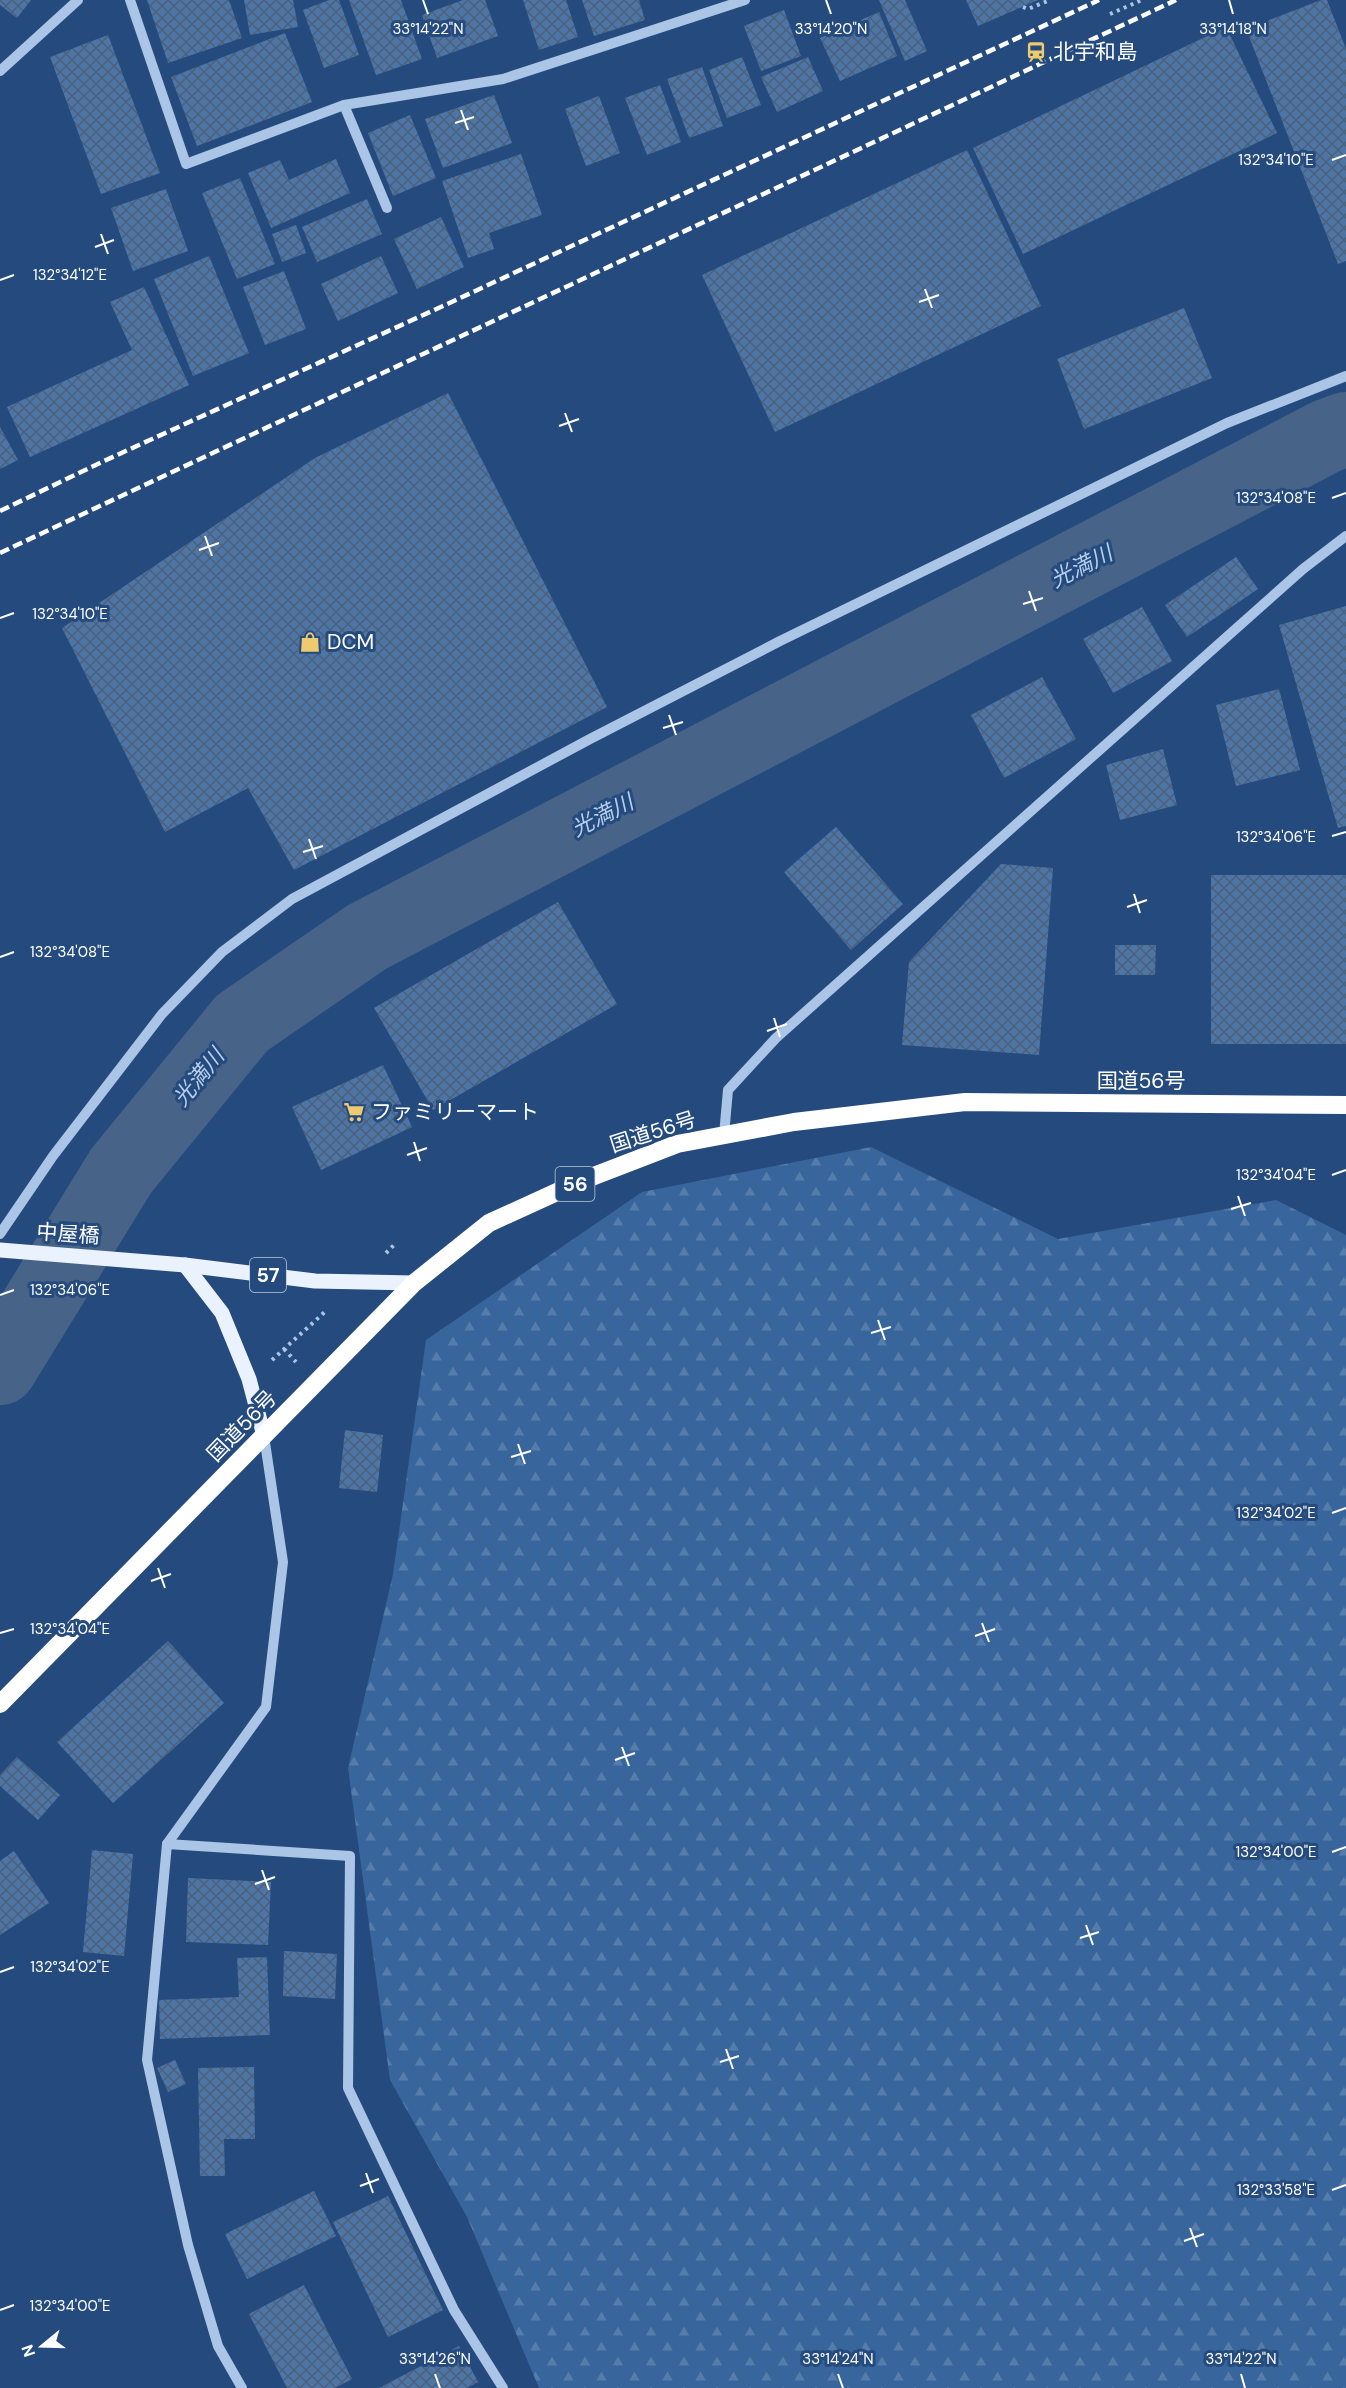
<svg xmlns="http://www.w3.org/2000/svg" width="1346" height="2388" viewBox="0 0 1346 2388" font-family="'DM Sans','Noto Sans JP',sans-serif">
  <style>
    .forest { fill: url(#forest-firs) }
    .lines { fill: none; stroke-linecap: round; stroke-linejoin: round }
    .river { stroke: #476488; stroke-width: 74 }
    .building { fill: url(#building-cross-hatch) }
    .path { stroke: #aac5e5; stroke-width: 4; stroke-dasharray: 3 4.5; stroke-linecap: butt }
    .minor { stroke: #aac5e5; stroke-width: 10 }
    .major { stroke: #eaf2fd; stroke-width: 15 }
    .highway { stroke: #fff; stroke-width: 18 }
    .rail { stroke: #fff; stroke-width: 4.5; stroke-dasharray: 10 4.5; stroke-linecap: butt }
    .ticks { fill: none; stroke: #fff; stroke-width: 2 }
    .labels { text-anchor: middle; stroke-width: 6; stroke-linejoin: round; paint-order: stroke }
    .shield { fill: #254b7e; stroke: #bec9d8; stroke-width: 1.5 }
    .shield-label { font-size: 20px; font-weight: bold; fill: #fff }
    .poi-label { font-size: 21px; fill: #fff; stroke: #254b7e; text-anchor: start }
    .street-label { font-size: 21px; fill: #fff; stroke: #254b7e }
    .water-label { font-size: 22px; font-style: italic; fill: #b5cfed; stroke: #254b7e }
    .ticks-label { font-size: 15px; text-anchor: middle; fill: #fff; stroke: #254b7e; stroke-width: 6; stroke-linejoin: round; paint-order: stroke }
  </style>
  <defs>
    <pattern id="forest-firs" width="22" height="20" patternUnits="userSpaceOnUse" patternTransform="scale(1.5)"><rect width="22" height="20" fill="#38659b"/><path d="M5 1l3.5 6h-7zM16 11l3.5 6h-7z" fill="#567caa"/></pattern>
    <pattern id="building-cross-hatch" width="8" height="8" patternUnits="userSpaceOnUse" patternTransform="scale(1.5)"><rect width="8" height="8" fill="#4d75a6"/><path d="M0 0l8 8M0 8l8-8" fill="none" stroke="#4c6079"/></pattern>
  </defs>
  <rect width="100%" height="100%" fill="#254b7e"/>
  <!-- forest -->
  <path class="forest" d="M871,1147L1058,1239L1276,1200L1346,1235V2388H539L467,2217L390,2080L348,1768L393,1574L426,1340L642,1192Z"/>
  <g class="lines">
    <!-- river -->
    <path class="river" d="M0,1368L121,1171L242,1023L367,937L1327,436L1346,429"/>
  </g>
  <!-- building -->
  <g class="building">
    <path d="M0,0H31L17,18L0,5Z"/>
    <path d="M147,0H229L242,38L168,63Z"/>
    <path d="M244,0H293L298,27L250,35Z"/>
    <path d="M329,0H339L359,55L324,68L303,10Z"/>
    <path d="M349,0H401L422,59L376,75Z"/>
    <path d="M463,0H485L498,36L437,58L422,15Z"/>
    <path d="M523,0H566L578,37L539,50Z"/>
    <path d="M582,0H639L645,20L594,36Z"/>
    <path d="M879,0H905L927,51L905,61Z"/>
    <path d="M966,0H1038L978,26Z"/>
    <path d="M1321,0H1327L1346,49V261L1338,264L1246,29Z"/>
    <path d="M784,10L801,56L761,71L744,26Z"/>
    <path d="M879,12L897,56L840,81L820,38Z"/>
    <path d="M1226,27L1277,133L1023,254L973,148Z"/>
    <path d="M285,33L312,102L197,146L171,77Z"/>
    <path d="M108,35L160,173L101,194L50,57Z"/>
    <path d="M742,57L761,105L727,118L709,70Z"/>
    <path d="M808,57L823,91L777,112L761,77Z"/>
    <path d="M702,67L723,126L689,138L667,79Z"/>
    <path d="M660,85L681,142L647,155L625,98Z"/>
    <path d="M494,95L512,143L443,168L425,119Z"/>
    <path d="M599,96L620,153L586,166L565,109Z"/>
    <path d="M410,115L436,178L393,196L368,133Z"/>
    <path d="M967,150L1041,306L775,432L702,275Z"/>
    <path d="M521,154L542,215L489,233L494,249L468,258L442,181Z"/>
    <path d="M336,159L350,193L271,228L248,173L280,160L289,180Z"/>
    <path d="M240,178L275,264L237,279L202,193Z"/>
    <path d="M166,189L188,251L133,271L111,208Z"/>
    <path d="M367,199L382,234L317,262L302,227Z"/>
    <path d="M441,217L464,267L417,289L394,239Z"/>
    <path d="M296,225L306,253L282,262L272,234Z"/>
    <path d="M209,256L249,353L193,376L154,279Z"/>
    <path d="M381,256L398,293L338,321L321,284Z"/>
    <path d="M284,271L306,329L265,345L243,287Z"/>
    <path d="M144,287L189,385L30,457L7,407L132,350L110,302Z"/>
    <path d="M1184,308L1212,378L1084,429L1057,359Z"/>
    <path d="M448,393L607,707L294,870L248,788L165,832L62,628L315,458Z"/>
    <path d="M0,427L18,460L0,469Z"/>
    <path d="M1236,557L1258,589L1187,637L1165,605Z"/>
    <path d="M1346,606V826L1338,828L1279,625Z"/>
    <path d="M1142,607L1172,661L1113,693L1083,639Z"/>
    <path d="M1042,677L1076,739L1004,778L971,715Z"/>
    <path d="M1279,689L1300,770L1236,786L1216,705Z"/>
    <path d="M1163,749L1177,805L1120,820L1106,765Z"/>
    <path d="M836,827L903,904L851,950L784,872Z"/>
    <path d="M1001,864L1053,868L1039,1055L902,1045L909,962Z"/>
    <rect x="1211" y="875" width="135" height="169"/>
    <path d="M558,902L617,1004L433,1110L374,1008Z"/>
    <path d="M1115,945H1156L1155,975H1115Z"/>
    <path d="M383,1065L412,1127L321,1170L292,1107Z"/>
    <path d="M345,1430L383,1435L377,1492L339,1488Z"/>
    <path d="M168,1641L224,1703L113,1803L57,1742Z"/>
    <path d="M17,1757L60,1795L38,1820L0,1786V1775Z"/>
    <path d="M92,1850L133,1854L124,1956L83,1952Z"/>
    <path d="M14,1851L49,1903L0,1935V1861Z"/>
    <path d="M188,1878L271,1882L268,1945L186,1942Z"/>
    <path d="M284,1951L337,1954L335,1999L283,1996Z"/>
    <path d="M267,1957L270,2035L160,2039L159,2000L239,1997L237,1958Z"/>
    <path d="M175,2060L186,2084L168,2092L157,2068Z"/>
    <path d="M254,2067L255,2139H224L225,2176H200L198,2068Z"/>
    <path d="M314,2191L336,2236L247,2279L225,2234Z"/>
    <path d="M388,2196L443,2310L388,2337L333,2222Z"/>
    <path d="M304,2285L352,2379L335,2388H287L249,2314Z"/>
    <path d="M459,2346L478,2382L467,2388H379Z"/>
  </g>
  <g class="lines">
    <!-- path -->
    <g class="path">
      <path d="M1023,7L1028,9L1050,0"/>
      <path d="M1110,14L1142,0"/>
      <path d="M386,1253L396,1243"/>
      <path d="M284,1349L296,1362"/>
      <path d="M272,1360L327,1310"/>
    </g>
    <!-- minor -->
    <g class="minor">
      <path d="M130,0L186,164L344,105L503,79L745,0"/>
      <path d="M0,71L78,0"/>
      <path d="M344,105L387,208"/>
      <path d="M724,1135L728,1090L776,1038L1303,569L1346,536"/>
      <path d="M0,1234L53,1156L162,1014L222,952L292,899L590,739L780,641L1227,423L1346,376"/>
      <path d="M167,1844L350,1856L348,2088L454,2310L503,2388"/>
      <path d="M242,2388L218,2346L188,2245L147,2060L167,1844L266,1707L283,1562L264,1436"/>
    </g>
    <!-- major -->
    <g class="major">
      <path d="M0,1250L185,1265L315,1281L414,1283"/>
      <path d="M185,1265L222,1313L249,1379L264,1436"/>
    </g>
    <!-- highway -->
    <path class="highway" d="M0,1704L414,1283L489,1223L581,1181L677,1144L794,1122L965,1102L1346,1105"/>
    <!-- rail -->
    <g class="rail">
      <path d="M0,511L104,461L443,306L1099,0"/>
      <path d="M0,553L1176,0"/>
    </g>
  </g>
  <!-- ticks -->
  <path class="ticks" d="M423,0L428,14M826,0L831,14M1229,0L1233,14M461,110L468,130M455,123L474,117M1332,160L1346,155M101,234L108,254M95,247L114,240M0,280L14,275M925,289L932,308M919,302L939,295M565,413L572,432M559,426L579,419M1332,498L1346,493M205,536L212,556M199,550L219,543M1029,591L1036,611M1023,604L1043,598M0,618L14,613M669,715L676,735M663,728L683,722M1332,836L1346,832M309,839L316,859M303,852L323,846M1134,894L1140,913M1127,907L1147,900M0,957L14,952M774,1018L780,1037M767,1031L787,1024M414,1142L420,1161M407,1155L427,1148M1332,1175L1346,1170M1238,1196L1245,1216M1231,1209L1251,1203M0,1295L14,1290M878,1320L885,1340M871,1333L891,1327M518,1444L525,1464M511,1457L531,1451M1332,1513L1346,1508M158,1568L165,1588M151,1581L171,1574M982,1623L989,1642M0,1633L14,1629M975,1636L995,1629M622,1747L629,1766M615,1760L635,1753M1332,1852L1346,1847M262,1870L269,1890M255,1884L275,1877M1086,1925L1093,1945M1080,1938L1099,1932M0,1972L14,1967M726,2049L733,2069M720,2062L739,2056M366,2173L373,2193M360,2186L379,2179M1332,2190L1346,2185M1190,2228L1197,2247M1184,2241L1204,2234M0,2310L14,2305M435,2374L440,2388M838,2374L843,2388M1241,2374L1245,2388"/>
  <!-- icons -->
  <defs>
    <g id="station-bare" transform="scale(1.62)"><path d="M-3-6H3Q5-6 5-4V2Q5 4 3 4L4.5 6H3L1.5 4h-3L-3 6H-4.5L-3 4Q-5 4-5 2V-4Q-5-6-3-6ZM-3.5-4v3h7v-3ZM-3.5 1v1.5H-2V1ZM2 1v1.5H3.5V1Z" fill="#efca6e" stroke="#254b7e" stroke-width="2.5" paint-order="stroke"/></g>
    <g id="shop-bare" transform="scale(1.62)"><path d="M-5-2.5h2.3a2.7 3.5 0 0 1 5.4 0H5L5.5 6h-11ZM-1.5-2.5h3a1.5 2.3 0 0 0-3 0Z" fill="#efca6e" stroke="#254b7e" stroke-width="2.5" paint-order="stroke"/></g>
    <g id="supermarket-bare" transform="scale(1.62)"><path d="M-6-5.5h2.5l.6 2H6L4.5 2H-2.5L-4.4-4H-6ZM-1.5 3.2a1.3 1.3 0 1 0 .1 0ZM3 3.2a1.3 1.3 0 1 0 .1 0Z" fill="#efca6e" stroke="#254b7e" stroke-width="2.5" paint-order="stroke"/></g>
  </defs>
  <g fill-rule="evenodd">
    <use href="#station-bare" x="1036" y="52"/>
    <use href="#shop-bare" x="310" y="642"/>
    <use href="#supermarket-bare" x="354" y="1112"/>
  </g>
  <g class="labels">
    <!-- shield labels -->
    <g class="shield">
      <rect x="555.5" y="1167" width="39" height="34" rx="4.5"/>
      <rect x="250" y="1258" width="36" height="34" rx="4.5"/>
    </g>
    <g class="shield-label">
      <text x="575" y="1191">56</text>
      <text x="268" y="1282">57</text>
    </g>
    <!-- poi labels -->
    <g class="poi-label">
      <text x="1053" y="59">北宇和島</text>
      <text x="327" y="649">DCM</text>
      <text x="371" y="1119">ファミリーマート</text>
    </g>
    <!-- street labels -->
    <g class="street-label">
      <text x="1141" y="1088">国道56号</text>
      <text transform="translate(653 1132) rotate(-18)" y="7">国道56号</text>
      <text transform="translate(68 1234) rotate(4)" y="7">中屋橋</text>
      <text transform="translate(242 1426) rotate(-46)" y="7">国道56号</text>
    </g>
    <!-- water labels -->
    <g class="water-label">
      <text transform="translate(1081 566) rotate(-27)" y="8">光満川</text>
      <text transform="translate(602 815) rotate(-27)" y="8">光満川</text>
      <text transform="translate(198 1077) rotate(-51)" y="8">光満川</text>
    </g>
  </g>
  <g class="ticks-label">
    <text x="428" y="34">33°14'22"N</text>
    <text x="831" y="34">33°14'20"N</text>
    <text x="1233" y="34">33°14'18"N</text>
    <text x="1276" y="165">132°34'10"E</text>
    <text x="70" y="280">132°34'12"E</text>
    <text x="1276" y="503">132°34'08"E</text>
    <text x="70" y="619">132°34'10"E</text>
    <text x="1276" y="842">132°34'06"E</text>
    <text x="70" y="957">132°34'08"E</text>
    <text x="1276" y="1180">132°34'04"E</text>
    <text x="70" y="1295">132°34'06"E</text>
    <text x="1276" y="1518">132°34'02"E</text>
    <text x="70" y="1634">132°34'04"E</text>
    <text x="1276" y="1857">132°34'00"E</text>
    <text x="70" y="1972">132°34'02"E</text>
    <text x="1276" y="2195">132°33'58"E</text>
    <text x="70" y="2311">132°34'00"E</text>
    <text x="435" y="2364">33°14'26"N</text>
    <text x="838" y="2364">33°14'24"N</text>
    <text x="1241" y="2364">33°14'22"N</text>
  </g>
  <!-- north arrow -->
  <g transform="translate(42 2346) rotate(251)" stroke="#254b7e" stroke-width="4.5" paint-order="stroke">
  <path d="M0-4.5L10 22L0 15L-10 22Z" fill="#ffffff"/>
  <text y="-9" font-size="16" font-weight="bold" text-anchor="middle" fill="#ffffff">N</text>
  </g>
</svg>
